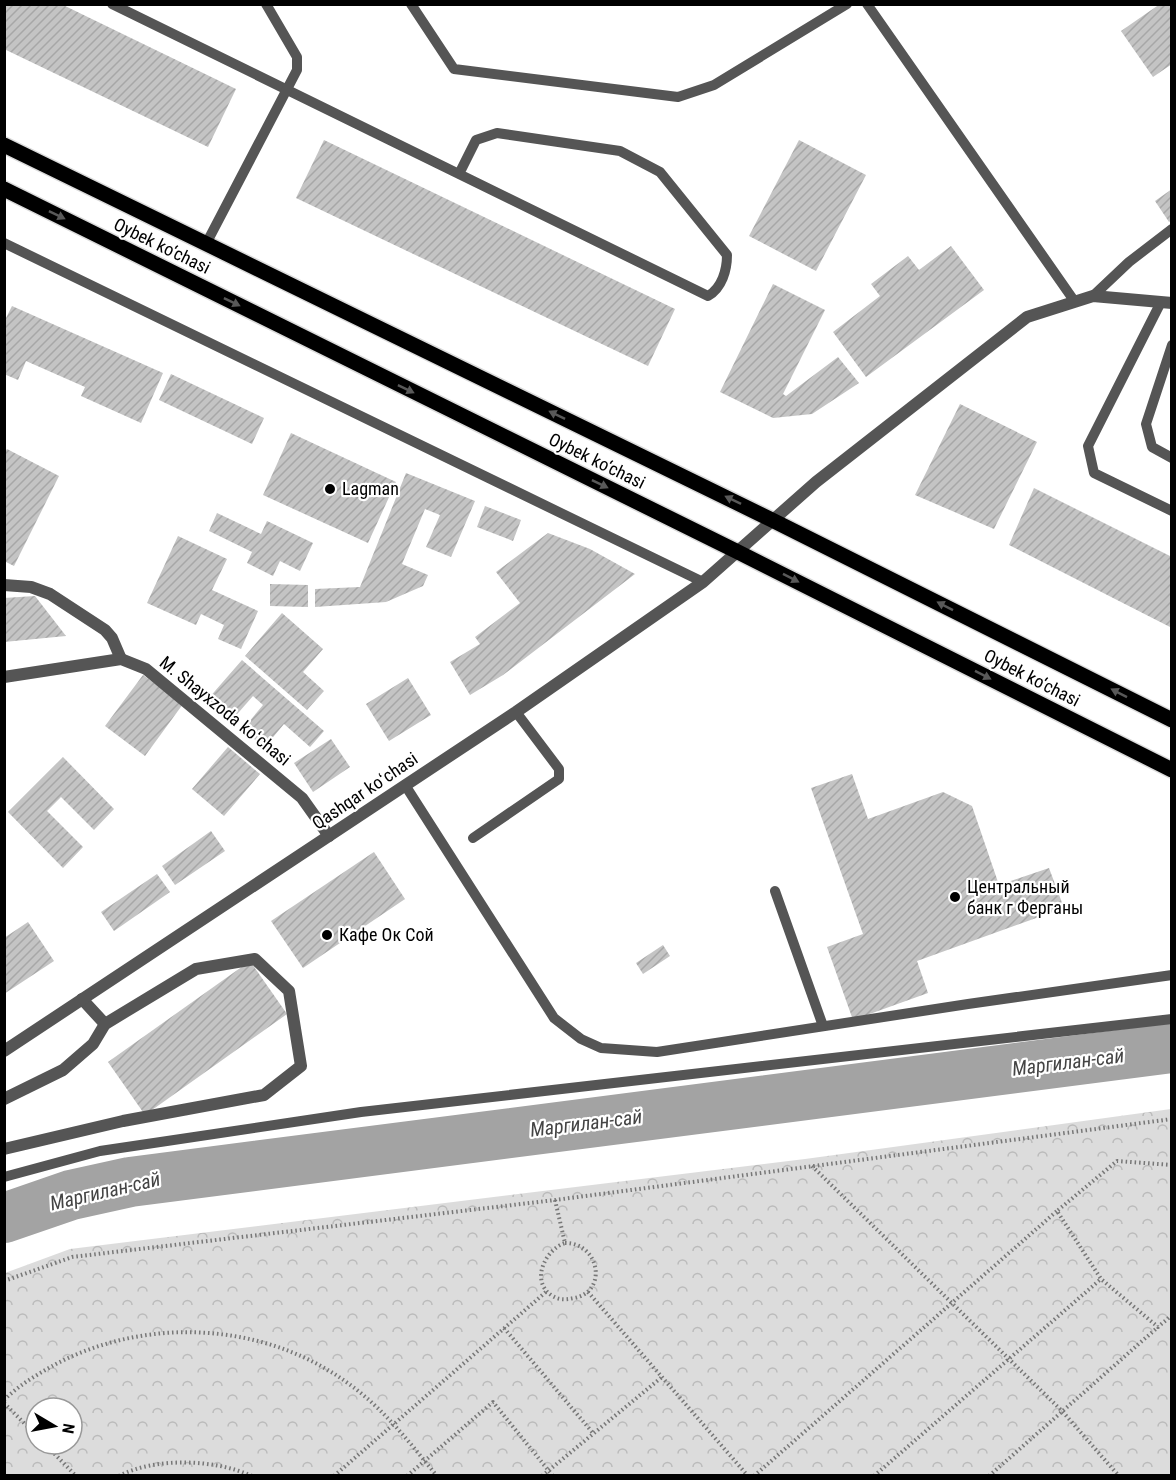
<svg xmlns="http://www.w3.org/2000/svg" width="1176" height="1480" viewBox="0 0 1176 1480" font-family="'Roboto Condensed',sans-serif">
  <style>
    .forest { fill: url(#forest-crowns); fill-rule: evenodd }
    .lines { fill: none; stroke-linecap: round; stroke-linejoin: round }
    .river { stroke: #a3a3a3; stroke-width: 50 }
    .building { fill: url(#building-hatch) }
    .primary-casing { stroke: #dbdbdb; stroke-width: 18 }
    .path { stroke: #777; stroke-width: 4; stroke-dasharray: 1.5 3; stroke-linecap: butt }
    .service { stroke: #555; stroke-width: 10 }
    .minor { stroke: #555; stroke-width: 12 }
    .primary { stroke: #000; stroke-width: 15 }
    .oneway { fill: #595959 }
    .poi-dot { fill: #000; stroke: #fff; stroke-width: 2 }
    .labels { text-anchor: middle; stroke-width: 4.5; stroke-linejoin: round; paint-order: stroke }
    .street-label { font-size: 18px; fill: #000; stroke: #fff }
    .poi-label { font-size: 18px; fill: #000; stroke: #fff; text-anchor: start }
    .water-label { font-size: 20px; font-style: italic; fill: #444; stroke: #fff }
  </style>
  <defs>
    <pattern id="forest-crowns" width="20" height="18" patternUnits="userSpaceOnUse" patternTransform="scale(1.5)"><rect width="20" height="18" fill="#dcdcdc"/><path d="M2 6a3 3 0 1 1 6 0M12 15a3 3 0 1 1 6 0" fill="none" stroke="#bbb"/></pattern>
    <pattern id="building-hatch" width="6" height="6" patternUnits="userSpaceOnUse" patternTransform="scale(1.5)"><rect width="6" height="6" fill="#c4c4c4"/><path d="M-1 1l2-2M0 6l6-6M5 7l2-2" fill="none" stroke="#a7a7a7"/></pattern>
  </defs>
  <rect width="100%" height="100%" fill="#fff"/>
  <!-- forest -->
  <path class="forest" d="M1171,1109V1475H5V1273L70,1249L805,1159ZM36,1408H72V1444H36Z"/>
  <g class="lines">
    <!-- river -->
    <path class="river" d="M4,1218L71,1195L130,1182L1172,1048"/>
  </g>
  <!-- building -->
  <g class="building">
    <path d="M4,4H61L236,89L208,147L4,49Z"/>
    <path d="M1160,4H1172V64L1153,77L1121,31Z"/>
    <path d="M324,140L675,309L648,366L296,198Z"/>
    <path d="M799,140L866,175L816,271L749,236Z"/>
    <path d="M1172,189V220L1169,222L1155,201Z"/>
    <path d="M951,246L984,290L866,377L833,332L880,296L871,284L908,256L919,270Z"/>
    <path d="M773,284L825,310L783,394L786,396L838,357L859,383L812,414L773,418L720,392Z"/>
    <path d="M12,306L163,373L141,423L81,396L85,387L26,361L18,380L4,374V322Z"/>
    <path d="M171,374L264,418L252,444L159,400Z"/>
    <path d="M960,404L1037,442L994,529L915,495Z"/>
    <path d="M291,433L396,482L368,543L263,495Z"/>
    <path d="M7,449L59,476L14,566L4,561V453Z"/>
    <path d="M406,473L475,501L451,557L426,547L440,515L425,509L402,564L428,575L423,586L386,602L315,607V589L360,587Z"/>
    <path d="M1034,488L1172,557V628L1009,545Z"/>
    <path d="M485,506L521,520L513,541L477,527Z"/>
    <path d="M217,513L261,534L267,521L313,543L300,571L280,561L273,576L247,563L252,552L209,531Z"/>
    <path d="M548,533L590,549L635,574L503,675L470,695L450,662L480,644L475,637L520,603L496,572Z"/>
    <path d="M178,536L227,559L212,590L258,611L241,649L218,639L224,625L201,614L196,625L147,603Z"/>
    <path d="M270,584L308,585V607L270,606Z"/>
    <path d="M35,596L66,636L4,642V598Z"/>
    <path d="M282,613L323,649L303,672L324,691L307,710L245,656Z"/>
    <path d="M242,660L324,731L310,747L284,724L264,748L243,729L263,705L253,696L232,720L208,699Z"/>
    <path d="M143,675L183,704L145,756L105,726Z"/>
    <path d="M408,678L431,715L389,741L366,704Z"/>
    <path d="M331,739L350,767L313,792L294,763Z"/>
    <path d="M228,747L260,774L224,816L192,789Z"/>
    <path d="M63,757L114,809L94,830L61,797L47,811L83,847L63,868L8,812Z"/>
    <path d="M852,774L868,819L943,792L972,806L999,885L1049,868L1064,908L917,961L928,993L853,1020L827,947L863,934L811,788Z"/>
    <path d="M211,831L225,851L175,885L162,866Z"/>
    <path d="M374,852L405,899L303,968L271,921Z"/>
    <path d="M157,874L170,892L114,931L101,912Z"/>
    <path d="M28,922L54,961L4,994V938Z"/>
    <path d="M663,945L670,956L643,974L636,963Z"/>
    <path d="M250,961L287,1014L145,1115L108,1062Z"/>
  </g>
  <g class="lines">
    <!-- primary casing -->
    <g class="primary-casing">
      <g id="primary">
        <path d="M4,145L772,520L1172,720"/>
        <path d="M4,189L738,552L1172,770"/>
      </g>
    </g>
    <!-- path -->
    <g class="path">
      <path d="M1172,1165L1117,1161L1057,1211L1101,1279L1158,1327L1172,1315"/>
      <path d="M812,1166L1062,1411L1119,1476"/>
      <path d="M555,1200L565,1243"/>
      <path d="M565,1243C600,1243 608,1292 574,1298C565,1300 558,1300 551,1295C530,1280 546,1249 565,1243Z"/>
      <path d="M4,1281L72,1257L555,1200L1172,1119"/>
      <path d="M588,1292L748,1476"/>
      <path d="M504,1328L593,1433"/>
      <path d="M4,1400C19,1385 38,1374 56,1364C148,1316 265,1322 349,1384C384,1409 410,1443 437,1476"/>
      <path d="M4,1403L36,1435"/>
      <path d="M45,1444L76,1476"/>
      <path d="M119,1476C155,1457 215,1459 252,1476"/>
      <path d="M334,1476L547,1291"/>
      <path d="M407,1476L493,1402L553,1476"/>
      <path d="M542,1476L662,1377"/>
      <path d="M754,1476L1057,1211"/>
      <path d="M874,1476L1101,1279"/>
      <path d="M989,1476L1158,1327"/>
    </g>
    <!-- service -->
    <g class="service">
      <path d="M112,4L708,296C722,288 727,270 727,255L660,172L620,151L497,133L476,140L459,174"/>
      <path d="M411,4L454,69L678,97L714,85L847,4"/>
      <path d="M867,4L1075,302"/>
      <path d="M4,243L703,582"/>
      <path d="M206,244L297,70V57L266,4"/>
      <path d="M1093,296L1129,262L1172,229"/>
      <path d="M1161,302L1088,446L1094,473L1172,511"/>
      <path d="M1172,345L1146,424L1152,447L1172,458"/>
      <path d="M405,785L554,1018L581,1039L601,1048L657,1052L968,1004L1172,975"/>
      <path d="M473,838L559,779V769L516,712"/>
      <path d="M775,891L823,1026"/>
      <path d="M4,1177L100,1151L361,1112L1172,1019"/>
    </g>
    <!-- minor -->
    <g class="minor">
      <path d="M4,585L31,587L50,594L105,630L112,638L121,659"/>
      <path d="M4,677L121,659L146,669L302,798L329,836"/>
      <path d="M82,999L105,1024"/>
      <path d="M4,1051L516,712L703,582L816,482L1027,317L1093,296L1172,303"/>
      <path d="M4,1099L63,1070L93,1044L105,1024L196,969L255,959L289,991L301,1066L264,1095L123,1121L4,1149"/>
    </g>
    <!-- primary -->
    <use href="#primary" class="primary"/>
  </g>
  <!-- one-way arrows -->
  <defs><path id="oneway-solid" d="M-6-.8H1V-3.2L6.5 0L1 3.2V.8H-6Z" transform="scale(1.5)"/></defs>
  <g class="oneway">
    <use href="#oneway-solid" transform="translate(57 215) rotate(26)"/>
    <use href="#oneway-solid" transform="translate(232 302) rotate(26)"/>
    <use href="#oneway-solid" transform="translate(406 389) rotate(26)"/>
    <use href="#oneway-solid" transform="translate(557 415) rotate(-154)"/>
    <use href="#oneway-solid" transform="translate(600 484) rotate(26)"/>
    <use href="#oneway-solid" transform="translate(733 500) rotate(-154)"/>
    <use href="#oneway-solid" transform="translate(791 578) rotate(27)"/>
    <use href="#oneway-solid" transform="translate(945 606) rotate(-153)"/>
    <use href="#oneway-solid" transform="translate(983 675) rotate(27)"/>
    <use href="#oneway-solid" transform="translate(1119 693) rotate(-153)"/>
  </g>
  <!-- markers -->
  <g class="poi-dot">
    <circle cx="330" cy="489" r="6"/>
    <circle cx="955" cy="897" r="6"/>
    <circle cx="327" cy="935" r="6"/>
  </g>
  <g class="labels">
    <!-- street labels -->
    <g class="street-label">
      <text transform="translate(162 246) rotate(26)" y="6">Oybek ko‘chasi</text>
      <text transform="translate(597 461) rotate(26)" y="6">Oybek ko‘chasi</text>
      <text transform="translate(1032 678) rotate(27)" y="6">Oybek ko‘chasi</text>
      <text transform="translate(225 711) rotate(39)" y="6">M. Shayxzoda koʻchasi</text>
      <text transform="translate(365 791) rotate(-34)" y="6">Qashqar koʻchasi</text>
    </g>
    <!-- poi labels -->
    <g class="poi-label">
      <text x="342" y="495">Lagman</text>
      <text x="967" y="893">Центральный<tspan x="967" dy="21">банк г Ферганы</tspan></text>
      <text x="339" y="941">Кафе Ок Сой</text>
    </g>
    <!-- water labels -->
    <g class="water-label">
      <text transform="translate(1068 1062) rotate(-7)" y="7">Маргилан-сай</text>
      <text transform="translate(586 1123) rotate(-7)" y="7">Маргилан-сай</text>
      <text transform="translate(105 1191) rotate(-13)" y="7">Маргилан-сай</text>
    </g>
  </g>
  <!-- border -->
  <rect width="1176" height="1480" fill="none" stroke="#000000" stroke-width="12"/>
  <!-- north arrow -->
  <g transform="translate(54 1426) rotate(100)"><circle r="28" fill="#ffffff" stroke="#999999" stroke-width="1.5"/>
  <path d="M0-4.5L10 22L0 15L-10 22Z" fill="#000000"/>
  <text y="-9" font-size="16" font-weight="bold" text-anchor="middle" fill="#000000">N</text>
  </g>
</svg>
